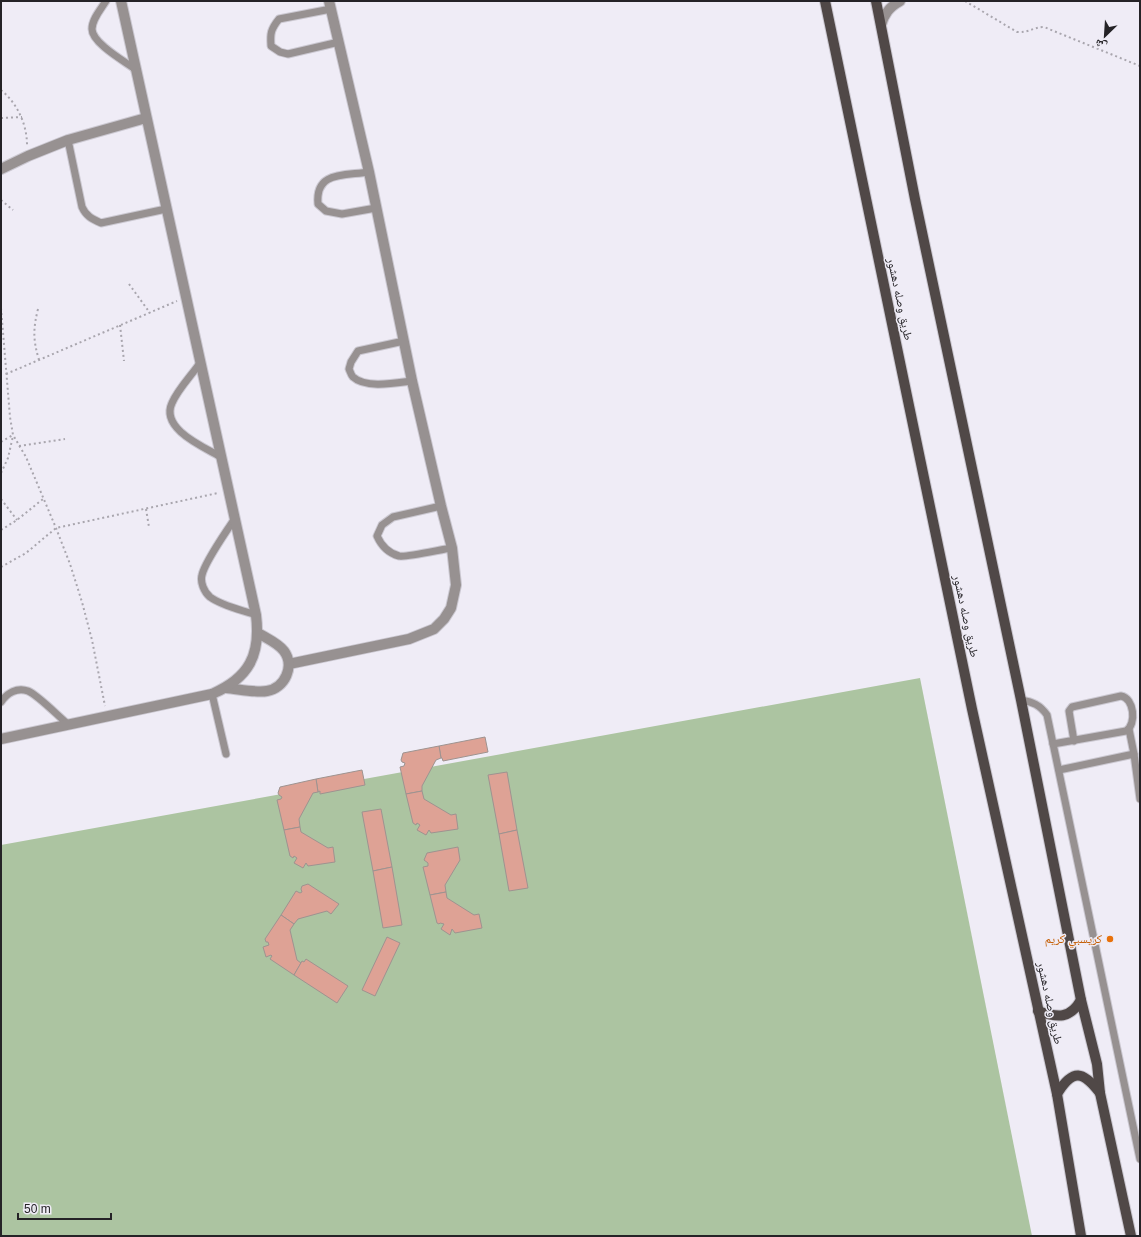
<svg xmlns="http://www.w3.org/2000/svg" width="1141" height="1237" viewBox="0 0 1141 1237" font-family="Helvetica,'Noto Naskh Arabic',sans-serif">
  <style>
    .green { fill: #acc4a1 }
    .building { fill: #dea295; stroke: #9e9390 }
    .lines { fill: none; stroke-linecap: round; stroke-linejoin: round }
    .lane-casing { stroke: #cbc8d1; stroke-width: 9 }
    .street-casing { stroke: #cbc8d1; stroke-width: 12 }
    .primary-casing { stroke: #cbc8d1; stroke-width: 12 }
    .path { stroke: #a9a6ae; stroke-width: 2; stroke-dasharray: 2 3; stroke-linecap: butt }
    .lane { stroke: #979191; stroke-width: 7 }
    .street { stroke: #979191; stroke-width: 10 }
    .primary { stroke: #504847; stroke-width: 10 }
    .food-dot { fill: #e8710a; stroke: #efecf6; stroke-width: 1.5 }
    .labels { text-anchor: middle; stroke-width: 3; stroke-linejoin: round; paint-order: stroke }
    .street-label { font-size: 12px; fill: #252327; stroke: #efecf6 }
    .food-label { font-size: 12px; fill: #c56008; stroke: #efecf6; text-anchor: end }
  </style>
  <rect width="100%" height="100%" fill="#efecf6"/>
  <!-- green -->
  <path class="green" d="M920,678L1032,1236H1V845Z"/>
  <!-- building -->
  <g class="building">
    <path d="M485,737L488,752L443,761L442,758H441L439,746Z"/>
    <path d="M439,746L441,758L436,760L422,786V791L406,794L400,767L404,766L405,763L402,762L401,760L403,753Z"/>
    <path d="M362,770L365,785L320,794V791L318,792L316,779Z"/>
    <path d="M507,772L517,830L499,834L488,775Z"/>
    <path d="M316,779L318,792L313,793L299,819L300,827L284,830L277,800L281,799L282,797L279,795L278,793L280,787Z"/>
    <path d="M422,791L424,799L451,815L456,814L458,829L431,833L429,830L426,835L417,830L420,825L417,823L416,825L413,823L406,794Z"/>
    <path d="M381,809L392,867L373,871L362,812Z"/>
    <path d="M300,827L301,832L328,848L333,847L335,862L308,866L306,863L303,868L294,863L297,858L294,856L293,858L290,856L284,830Z"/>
    <path d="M517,830L528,888L509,891L499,834Z"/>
    <path d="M458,847L460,860L445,885L446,892L430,895L423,867L428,866V863L424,860L427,853Z"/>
    <path d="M392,867L402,925L383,928L373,871Z"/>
    <path d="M308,884L339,904L331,914L327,911L298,919L294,924L281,915L296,891L300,893L302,892L301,889L302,886Z"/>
    <path d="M446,892L447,898L474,915L479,914L482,928L455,933L452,929L450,935L441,929L444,924L440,923L439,924L437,923L430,895Z"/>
    <path d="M281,915L294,924L290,930L297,960L301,963L294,975L270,959L272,956L271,955L266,957L263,947L269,945L268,942H266L265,939Z"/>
    <path d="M387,937L400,943L375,996L362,990Z"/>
    <path d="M306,959L348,986L337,1003L294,975L302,961L304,962Z"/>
  </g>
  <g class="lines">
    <!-- lane casing -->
    <g class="lane-casing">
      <g id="lane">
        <path d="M106,1C101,9 92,19 92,29C92,43 124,61 135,69"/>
        <path d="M331,9L279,19C271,29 270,33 271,46L280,52L288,54L339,42"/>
        <path d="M68,140L82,207C86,216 92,219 101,223L166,209"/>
        <path d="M369,172C344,176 315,171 318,204L326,211L342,214L376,208"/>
        <path d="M404,341L358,351L351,362L349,369C350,371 351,375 353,377C366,389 396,383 412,381"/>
        <path d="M200,363C191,376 178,389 172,403C160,429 204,447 221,457"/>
        <path d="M441,506L393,517L382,525L377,536C381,545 388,553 399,556C405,558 443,549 452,548"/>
        <path d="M235,518C227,531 205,561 202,575C200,582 204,592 210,597C222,606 242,610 256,615"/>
        <path d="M212,694L226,754"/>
        <path d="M1021,700C1033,702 1040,705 1047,715L1140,1159"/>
        <path d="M1,702C7,693 17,687 28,691C38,695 59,717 69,725"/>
        <path d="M1129,729L1134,754"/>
        <path d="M1053,744L1126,731C1137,724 1134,698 1121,696L1072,707L1069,711L1074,741"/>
        <path d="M1059,770L1134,754L1140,799"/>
      </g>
    </g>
    <!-- street casing -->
    <g class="street-casing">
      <g id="street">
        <path d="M881,25C884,14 889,7 900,1"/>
        <path d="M1,169L28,156L68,140L146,118"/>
        <path d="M289,664L409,639L434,629L444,619L451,608L456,585L452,548L441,506L412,381L369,172L329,1"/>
        <path d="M226,688C238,689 256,693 267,691C285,688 295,666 284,651C278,643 266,638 258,633"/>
        <path d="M1,739L212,694C249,678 261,655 256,615L121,1"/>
      </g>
    </g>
    <!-- primary casing -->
    <g class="primary-casing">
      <g id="primary">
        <path d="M825,1L972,709L1057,1094L1081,1236"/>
        <path d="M876,1L915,199L1021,700L1081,1000L1097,1064L1100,1093L1131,1236"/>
        <path d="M1038,1011C1058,1018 1070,1019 1081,1000"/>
        <path d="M1057,1094C1073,1068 1083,1071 1100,1093"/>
      </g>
    </g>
    <!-- path -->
    <g class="path">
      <path d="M965,1L1017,32C1029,33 1033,27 1044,27L1140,66"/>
      <path d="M1,90C17,103 27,124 27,145"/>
      <path d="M1,118L22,117"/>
      <path d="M1,200L13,210"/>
      <path d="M129,284L150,313"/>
      <path d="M1,308L10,417L13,435L26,457L56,528L70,564L82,602L92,640L105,706"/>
      <path d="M38,309C33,329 33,340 39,360"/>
      <path d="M120,325L124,361"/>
      <path d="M6,374L177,301"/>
      <path d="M1,442L13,435"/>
      <path d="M19,446L65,439"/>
      <path d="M1,473L8,458L13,436"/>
      <path d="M1,499L17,520"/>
      <path d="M146,509L149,527"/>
      <path d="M1,530L17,520L43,499"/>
      <path d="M1,567L26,553L56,528L218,493"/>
    </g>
    <!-- lane -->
    <use href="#lane" class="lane"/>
    <!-- street -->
    <use href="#street" class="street"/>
    <!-- primary -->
    <use href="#primary" class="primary"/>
  </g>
  <!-- markers -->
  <circle class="food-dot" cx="1110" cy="939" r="4"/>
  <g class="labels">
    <!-- street labels -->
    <g class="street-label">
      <text transform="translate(900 299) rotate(78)" y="4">طريق وصله دهشور</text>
      <text transform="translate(966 616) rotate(78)" y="4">طريق وصله دهشور</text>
      <text transform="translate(1050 1003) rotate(78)" y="4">طريق وصله دهشور</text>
    </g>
    <!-- food labels -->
    <g class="food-label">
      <text x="1102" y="943">كريسبي كريم</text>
    </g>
  </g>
  <!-- border -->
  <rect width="1141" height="1237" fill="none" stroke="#252327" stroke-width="4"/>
  <!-- north arrow -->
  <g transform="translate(1105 36) rotate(205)" stroke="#efecf6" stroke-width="3" paint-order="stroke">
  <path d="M0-3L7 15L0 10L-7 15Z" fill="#252327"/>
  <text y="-6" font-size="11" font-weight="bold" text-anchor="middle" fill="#252327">ش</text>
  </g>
  <!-- scale -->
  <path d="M18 1213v6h93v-6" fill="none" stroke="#252327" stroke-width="2"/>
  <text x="24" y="1213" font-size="12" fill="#252327" stroke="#efecf6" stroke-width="3" paint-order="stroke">50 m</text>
</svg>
